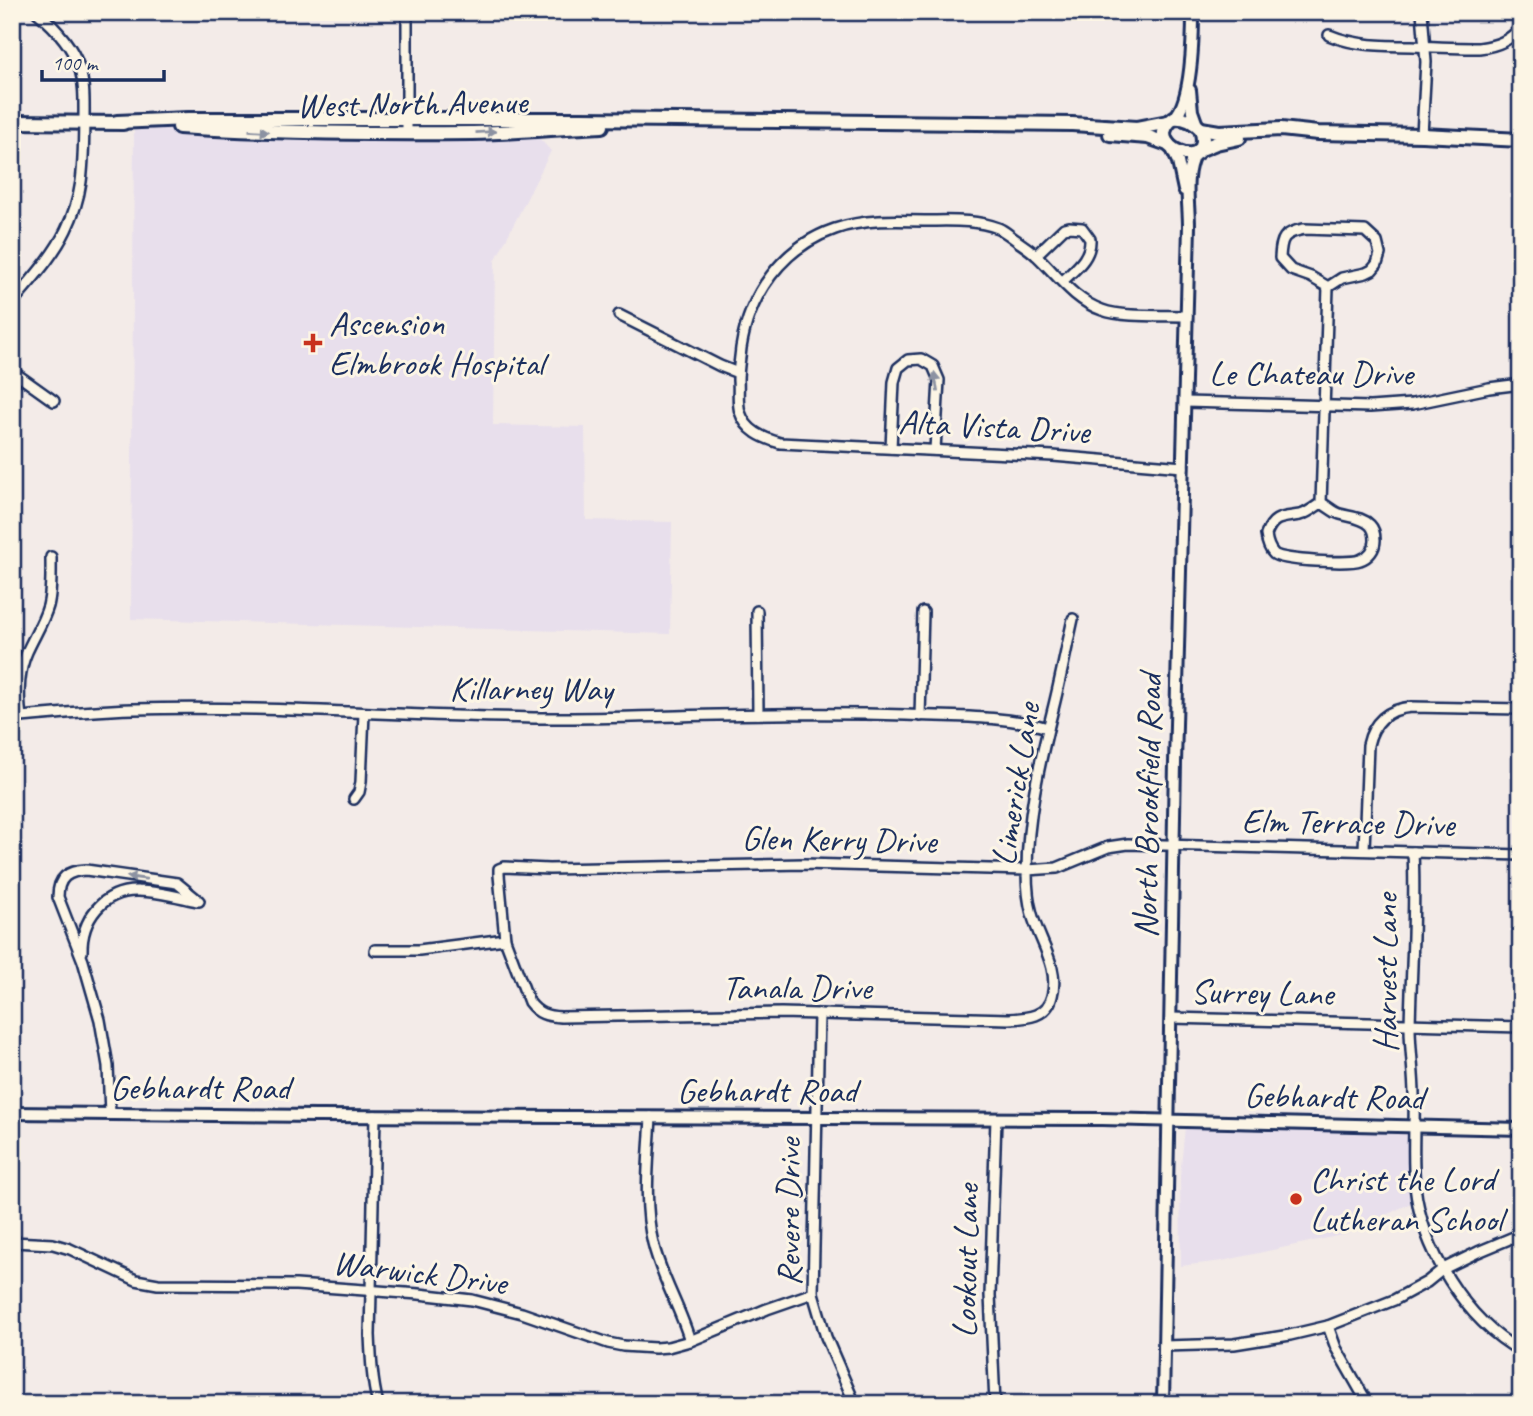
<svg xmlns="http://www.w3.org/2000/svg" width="1533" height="1416" viewBox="0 0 1533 1416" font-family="Caveat,sans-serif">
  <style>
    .built { fill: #e8dfec }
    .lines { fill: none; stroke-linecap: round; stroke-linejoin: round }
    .minor-casing { stroke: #1b2f5e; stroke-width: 14 }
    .tertiary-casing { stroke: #1b2f5e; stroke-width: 16 }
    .secondary-casing { stroke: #1b2f5e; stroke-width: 18 }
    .minor { stroke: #fcf5e5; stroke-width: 9 }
    .tertiary { stroke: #fcf5e5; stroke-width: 10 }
    .secondary { stroke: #fcf5e5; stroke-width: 12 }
    .oneway { fill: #8c92a2 }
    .poi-dot { fill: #c8321e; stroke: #fcf5e5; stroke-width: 2.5 }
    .labels { text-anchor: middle; stroke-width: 6; stroke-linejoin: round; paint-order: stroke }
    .street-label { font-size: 35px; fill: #1b2f5e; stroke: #fcf5e5 }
    .poi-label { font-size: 35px; fill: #1b2f5e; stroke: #fcf5e5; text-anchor: start }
  </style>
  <rect width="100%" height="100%" fill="#f3ebe8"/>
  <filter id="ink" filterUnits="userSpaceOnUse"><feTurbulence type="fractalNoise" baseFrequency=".0143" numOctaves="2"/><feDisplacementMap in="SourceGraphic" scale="14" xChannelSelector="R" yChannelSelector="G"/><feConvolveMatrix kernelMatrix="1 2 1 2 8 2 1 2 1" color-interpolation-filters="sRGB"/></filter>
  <g filter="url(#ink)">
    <!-- built -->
    <g class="built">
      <path d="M134,126L203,130L431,137L539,138L551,151L495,261L493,425L585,427L586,520L672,522L670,634L131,619Z"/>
      <path d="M1253,1126L1400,1129L1407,1133L1409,1147V1168L1413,1202L1346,1234L1222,1261L1181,1266L1180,1176L1185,1127Z"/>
    </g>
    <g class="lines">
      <!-- minor casing -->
      <g class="minor-casing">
        <g id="minor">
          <path d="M407,12V133"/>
          <path d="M1329,35C1355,46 1384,46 1412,46C1434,47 1456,48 1479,48C1496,46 1511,41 1521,26"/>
          <path d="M1422,135L1426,62L1422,12"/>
          <path d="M1304,229L1365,231L1377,242L1380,254L1377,264L1372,270L1366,273L1342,278L1328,287L1311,277L1291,270L1280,258C1281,238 1283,233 1304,229Z"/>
          <path d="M1036,255L1064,228L1069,227L1082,228L1090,239C1091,258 1075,269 1063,281"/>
          <path d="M12,303C31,280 53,257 66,230C85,191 83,161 84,120C84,102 85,84 79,67C72,45 55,27 37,12"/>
          <path d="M619,315L720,366L738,373"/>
          <path d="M12,371L54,401"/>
          <path d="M1185,402L1370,407L1412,404L1489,388L1521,384"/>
          <path d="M891,448L894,382L898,368L908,360L921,359L933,366L939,380L935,450"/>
          <path d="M1183,467L1053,456L780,443C763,438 746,431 740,412C737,403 739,390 738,380C738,369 740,359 741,348C749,295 782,247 835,229C864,219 894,220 925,221C949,221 975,219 998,228C1005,231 1010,236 1016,240C1023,245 1031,250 1037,256C1058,276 1074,300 1102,310C1124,318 1162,315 1187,316"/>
          <path d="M1321,503C1328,506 1333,512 1340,514C1350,517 1362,517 1370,525C1374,529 1375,534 1375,540C1375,549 1369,557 1360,560C1350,564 1282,561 1274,554C1269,549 1267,542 1266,535C1273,515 1283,518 1300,515C1308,513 1315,507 1321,503Z"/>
          <path d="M1321,503L1328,287"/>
          <path d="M757,611L758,714"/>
          <path d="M1073,619C1066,650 1060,682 1052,713C1039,765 1027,818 1027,872C1027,886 1028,900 1032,914C1039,941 1060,967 1052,996C1047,1017 1028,1018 1009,1019L781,1013L561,1017C546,1016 538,1014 529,1002L505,939L499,875V869L504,867L549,869L804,864L1027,870L1057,868L1108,847L1128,844L1521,855"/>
          <path d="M920,716L923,612"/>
          <path d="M21,717C18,695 18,672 27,652C34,636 43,623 48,606C52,590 51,573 51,557"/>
          <path d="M12,718C53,714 93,710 134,709C276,705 420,718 562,718C677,717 792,711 906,715C954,717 1002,715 1048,728"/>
          <path d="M354,799L359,792L361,782L364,713"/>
          <path d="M1364,850L1368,745C1373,722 1388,709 1411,707L1521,709"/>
          <path d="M1413,852C1416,910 1411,969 1410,1027C1410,1050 1414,1073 1414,1096C1415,1126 1412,1156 1415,1186C1422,1249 1465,1320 1521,1351"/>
          <path d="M375,950H419L505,939"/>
          <path d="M82,952C81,920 103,890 138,891C157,891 178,897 197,901"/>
          <path d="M819,1014L813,1293L826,1337L855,1404"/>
          <path d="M1171,1018L1521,1027"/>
          <path d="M110,1114L108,1066L100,1020L83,961L58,897C58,877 68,871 86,870L177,883L199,901"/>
          <path d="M375,1116L370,1335C371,1358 372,1381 378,1404"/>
          <path d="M651,1117C649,1157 643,1204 653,1243C661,1277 680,1307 690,1341"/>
          <path d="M12,1242L53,1244L70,1249L136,1280L158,1284L296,1285L419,1294L472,1300L522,1313L608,1343L623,1346L655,1348L668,1347L690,1341L767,1309L813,1293"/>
          <path d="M1328,1326L1336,1348L1368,1404"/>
          <path d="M1164,1346L1234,1344L1290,1335L1328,1326L1394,1300L1427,1282L1443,1269L1478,1252L1521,1234"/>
          <path d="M995,1404L990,1295L996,1119"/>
        </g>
      </g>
      <!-- tertiary casing -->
      <g class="tertiary-casing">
        <g id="tertiary">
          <path d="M1190,90L1192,111L1197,125"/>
          <path d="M1174,118C1192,102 1193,37 1193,12"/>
          <path d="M1172,149L1178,162L1184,190"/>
          <path d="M12,1113L316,1116L1102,1119L1521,1129"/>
          <path d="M1163,1404L1175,763L1189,226C1189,202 1183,175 1195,153"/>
        </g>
      </g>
      <!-- secondary casing -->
      <g class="secondary-casing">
        <g id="secondary">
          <path d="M1174,118C1185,117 1193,121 1201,129C1216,178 1137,145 1174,118Z"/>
          <path d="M12,122L123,123"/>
          <path d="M117,122L188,119H582L1072,124L1137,128L1168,122"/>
          <path d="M179,127C277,133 375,134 473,133C516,132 559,128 602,126"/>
          <path d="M1201,129L1219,132L1281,129L1318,133L1422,135L1521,140"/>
          <path d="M1110,134L1148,137L1168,144"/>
          <path d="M1199,150L1216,143L1239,138"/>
        </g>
      </g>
      <!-- minor -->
      <use href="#minor" class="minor"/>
      <!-- tertiary -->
      <use href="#tertiary" class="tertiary"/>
      <!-- secondary -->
      <use href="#secondary" class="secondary"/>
    </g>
    <!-- one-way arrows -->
    <defs><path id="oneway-solid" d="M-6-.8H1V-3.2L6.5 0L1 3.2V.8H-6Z" transform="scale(1.75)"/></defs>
    <g class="oneway">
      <use href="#oneway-solid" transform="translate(259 131) rotate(3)"/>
      <use href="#oneway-solid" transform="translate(486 132) rotate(-3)"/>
      <use href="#oneway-solid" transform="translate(936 382) rotate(-99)"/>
      <use href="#oneway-solid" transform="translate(137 878) rotate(-172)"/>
    </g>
  </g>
  <!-- markers -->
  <g class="poi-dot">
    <path d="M309.5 332.5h7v7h7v7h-7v7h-7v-7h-7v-7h7z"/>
    <circle cx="1296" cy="1199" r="7"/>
  </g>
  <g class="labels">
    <!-- street labels -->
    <g class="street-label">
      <text transform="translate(412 103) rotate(-1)" y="12">West North Avenue</text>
      <text x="1311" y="385">Le Chateau Drive</text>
      <text transform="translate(994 426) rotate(3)" y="12">Alta Vista Drive</text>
      <text x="531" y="700">Killarney Way</text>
      <text transform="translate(1015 784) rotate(-81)" y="12">Limerick Lane</text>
      <text transform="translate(1147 806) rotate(-89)" y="12">North Brookfield Road</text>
      <text transform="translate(1348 822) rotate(1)" y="12">Elm Terrace Drive</text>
      <text transform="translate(839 839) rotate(1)" y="12">Glen Kerry Drive</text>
      <text transform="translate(1385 973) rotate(-90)" y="12">Harvest Lane</text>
      <text x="797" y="999">Tanala Drive</text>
      <text transform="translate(1262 992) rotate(1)" y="12">Surrey Lane</text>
      <text x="200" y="1099">Gebhardt Road</text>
      <text x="767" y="1102">Gebhardt Road</text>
      <text transform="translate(1334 1096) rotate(1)" y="12">Gebhardt Road</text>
      <text transform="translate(788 1212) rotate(-90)" y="12">Revere Drive</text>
      <text transform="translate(965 1261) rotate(-89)" y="12">Lookout Lane</text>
      <text transform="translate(420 1272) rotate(7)" y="12">Warwick Drive</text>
    </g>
    <!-- poi labels -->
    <g class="poi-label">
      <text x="329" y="335">Ascension<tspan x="329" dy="40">Elmbrook Hospital</tspan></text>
      <text x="1310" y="1191">Christ the Lord<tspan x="1310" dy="40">Lutheran School</tspan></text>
    </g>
  </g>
  <!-- margin -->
  <rect width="1533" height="1416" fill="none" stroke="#fcf5e5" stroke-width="42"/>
  <rect x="21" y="21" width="1491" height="1374" fill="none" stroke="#1b2f5e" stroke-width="2.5" filter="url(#ink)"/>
  <!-- scale -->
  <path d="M42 70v10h122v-10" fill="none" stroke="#1b2f5e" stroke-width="3.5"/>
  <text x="52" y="70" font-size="21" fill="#1b2f5e" stroke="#fcf5e5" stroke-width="5" paint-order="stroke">100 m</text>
</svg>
